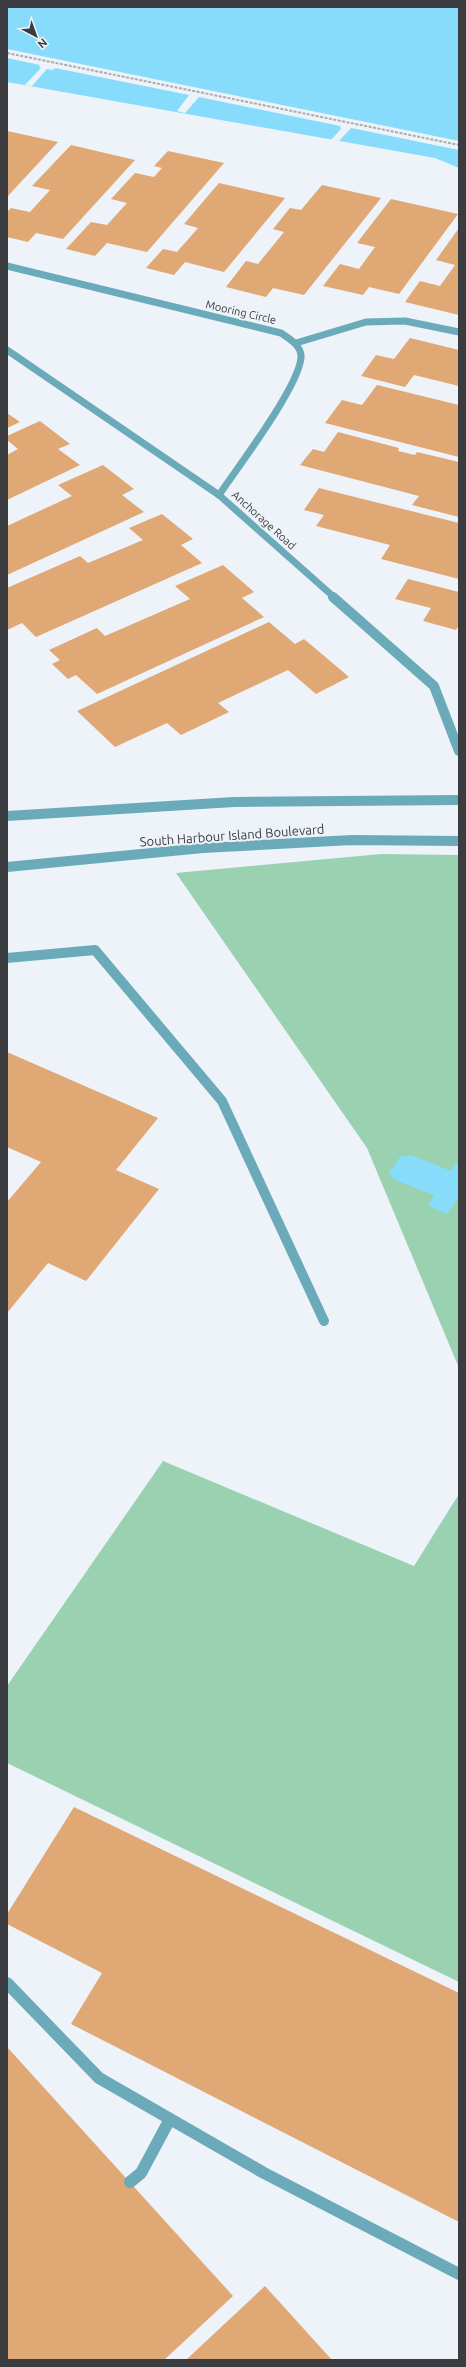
<svg xmlns="http://www.w3.org/2000/svg" width="466" height="2367" viewBox="0 0 466 2367" font-family="Ubuntu,sans-serif">
  <style>
    .green { fill: #9ad2b1 }
    .water { fill: #87dcfb }
    .pier { fill: #eef2f9 }
    .building { fill: #dfa875 }
    .lines { fill: none; stroke-linecap: round; stroke-linejoin: round }
    .path { stroke: #a9acb1; stroke-width: 2; stroke-dasharray: 3 1.5; stroke-linecap: butt }
    .service-far2 { stroke: #6baab9; stroke-width: 7 }
    .service-far1 { stroke: #6baab9; stroke-width: 10 }
    .service { stroke: #6baab9; stroke-width: 12 }
    .minor-far1 { stroke: #6baab9; stroke-width: 7 }
    .minor { stroke: #6baab9; stroke-width: 10 }
    .labels { text-anchor: middle; stroke-width: 4; stroke-linejoin: round; paint-order: stroke }
    .far-street-label { font-size: 11px; fill: #3a3c3f; stroke: #eef2f9 }
    .street-label { font-size: 13px; fill: #3a3c3f; stroke: #eef2f9 }
  </style>
  <rect width="100%" height="100%" fill="#eef2f9"/>
  <!-- green -->
  <g class="green">
    <path d="M381,854L459,855V1368L367,1148L176,873Z"/>
    <path d="M163,1461L414,1566L459,1494V1982L7,1763V1686Z"/>
  </g>
  <!-- water -->
  <g class="water">
    <path d="M7,7H459V168L435,158L7,82Z"/>
    <path d="M411,1155L451,1171L456,1163L459,1164V1196L447,1214L428,1206L434,1195L395,1180L389,1173L400,1157Z"/>
  </g>
  <!-- pier -->
  <path class="pier" d="M7,49L459,141V150L351,128L339,141L331,140L341,129L340,126L199,97L185,113L177,111L189,95L55,68L53,70L47,69L32,86L25,85L41,68L39,67L40,65L7,58Z"/>
  <!-- building -->
  <g class="building">
    <path d="M7,131L58,142L7,197Z"/>
    <path d="M71,145L135,160L63,239L36,233L28,242L7,237V212L11,208L30,212L50,190L32,186Z"/>
    <path d="M168,151L224,163L147,252L107,243L95,256L66,249L91,222L107,225L127,203L111,199L135,173L154,177L162,168L154,166Z"/>
    <path d="M219,183L285,198L224,272L185,262L174,275L146,268L163,249L177,252L198,228L184,224Z"/>
    <path d="M322,185L381,198L304,295L273,288L266,297L226,287L246,261L258,264L284,232L273,229L290,208L301,210Z"/>
    <path d="M391,199L458,214L399,294L369,287L363,295L323,286L340,264L359,269L375,247L357,243Z"/>
    <path d="M459,228V315L405,302L420,281L440,286L455,265L436,260Z"/>
    <path d="M410,338L459,350V386L414,375L405,387L361,376L376,355L394,359Z"/>
    <path d="M377,385L459,405V457L325,423L342,400L362,405Z"/>
    <path d="M7,413L20,422L7,428Z"/>
    <path d="M40,421L70,444L58,449L80,465L7,500V455L18,449L7,440V436Z"/>
    <path d="M338,432L399,448L398,451L415,455L417,452L459,462V517L412,505L419,496L300,465L313,449L324,452Z"/>
    <path d="M103,465L134,489L122,495L144,512L7,575V526L72,496L58,485Z"/>
    <path d="M319,488L459,523V579L381,559L390,545L316,526L324,515L304,510Z"/>
    <path d="M162,514L193,539L181,545L202,563L36,637L22,623L7,630V588L80,556L88,563L143,540L129,528Z"/>
    <path d="M223,565L254,592L242,598L264,617L97,694L76,675L68,679L52,664L60,660L49,650L97,628L105,636L190,599L175,586Z"/>
    <path d="M408,579L459,592V625L456,630L423,621L431,608L395,599Z"/>
    <path d="M269,622L295,644L304,639L349,677L316,694L288,670L218,703L229,712L181,735L167,723L115,747L77,711Z"/>
    <path d="M7,1052L158,1118L116,1170L159,1189L86,1281L48,1263L7,1313V1202L41,1162L7,1147Z"/>
    <path d="M74,1807L459,1993V2222L71,2024L102,1973L7,1924V1914Z"/>
    <path d="M7,2047L233,2296L164,2360H7Z"/>
    <path d="M265,2286L332,2360H186Z"/>
  </g>
  <g class="lines">
    <!-- path -->
    <path class="path" d="M7,53L459,145"/>
    <!-- service-far2 -->
    <path class="service-far2" d="M296,343L366,322L405,321L459,332"/>
    <!-- service-far1 -->
    <path class="service-far1" d="M7,958L95,950L222,1101L324,1321"/>
    <!-- service -->
    <g class="service">
      <path d="M7,1983L99,2078L264,2173L459,2274"/>
      <path d="M130,2182L141,2173L170,2119"/>
    </g>
    <!-- minor-far1 -->
    <g class="minor-far1">
      <path d="M7,266L281,333C290,339 302,346 301,358C298,388 238,467 219,495"/>
      <path d="M7,350L219,495L335,598"/>
    </g>
    <!-- minor -->
    <g class="minor">
      <path d="M333,597L434,686L459,751"/>
      <path d="M7,816L234,802L459,800"/>
      <path d="M7,867L203,848L352,840L459,841"/>
    </g>
  </g>
  <g class="labels">
    <!-- far-street labels -->
    <g class="far-street-label">
      <text transform="translate(241 312) rotate(13)" y="4">Mooring Circle</text>
      <text transform="translate(264 520) rotate(42)" y="4">Anchorage Road</text>
    </g>
    <!-- street labels -->
    <g class="street-label">
      <text transform="translate(232 835) rotate(-4)" y="5">South Harbour Island Boulevard</text>
    </g>
  </g>
  <!-- border -->
  <rect width="466" height="2367" fill="none" stroke="#3a3c3f" stroke-width="16"/>
  <!-- north arrow -->
  <g transform="translate(36 36) rotate(139)" stroke="#eef2f9" stroke-width="3" paint-order="stroke">
  <path d="M0-3L7 15L0 10L-7 15Z" fill="#3a3c3f"/>
  <text y="-6" font-size="11" font-weight="bold" text-anchor="middle" fill="#3a3c3f">N</text>
  </g>
</svg>
